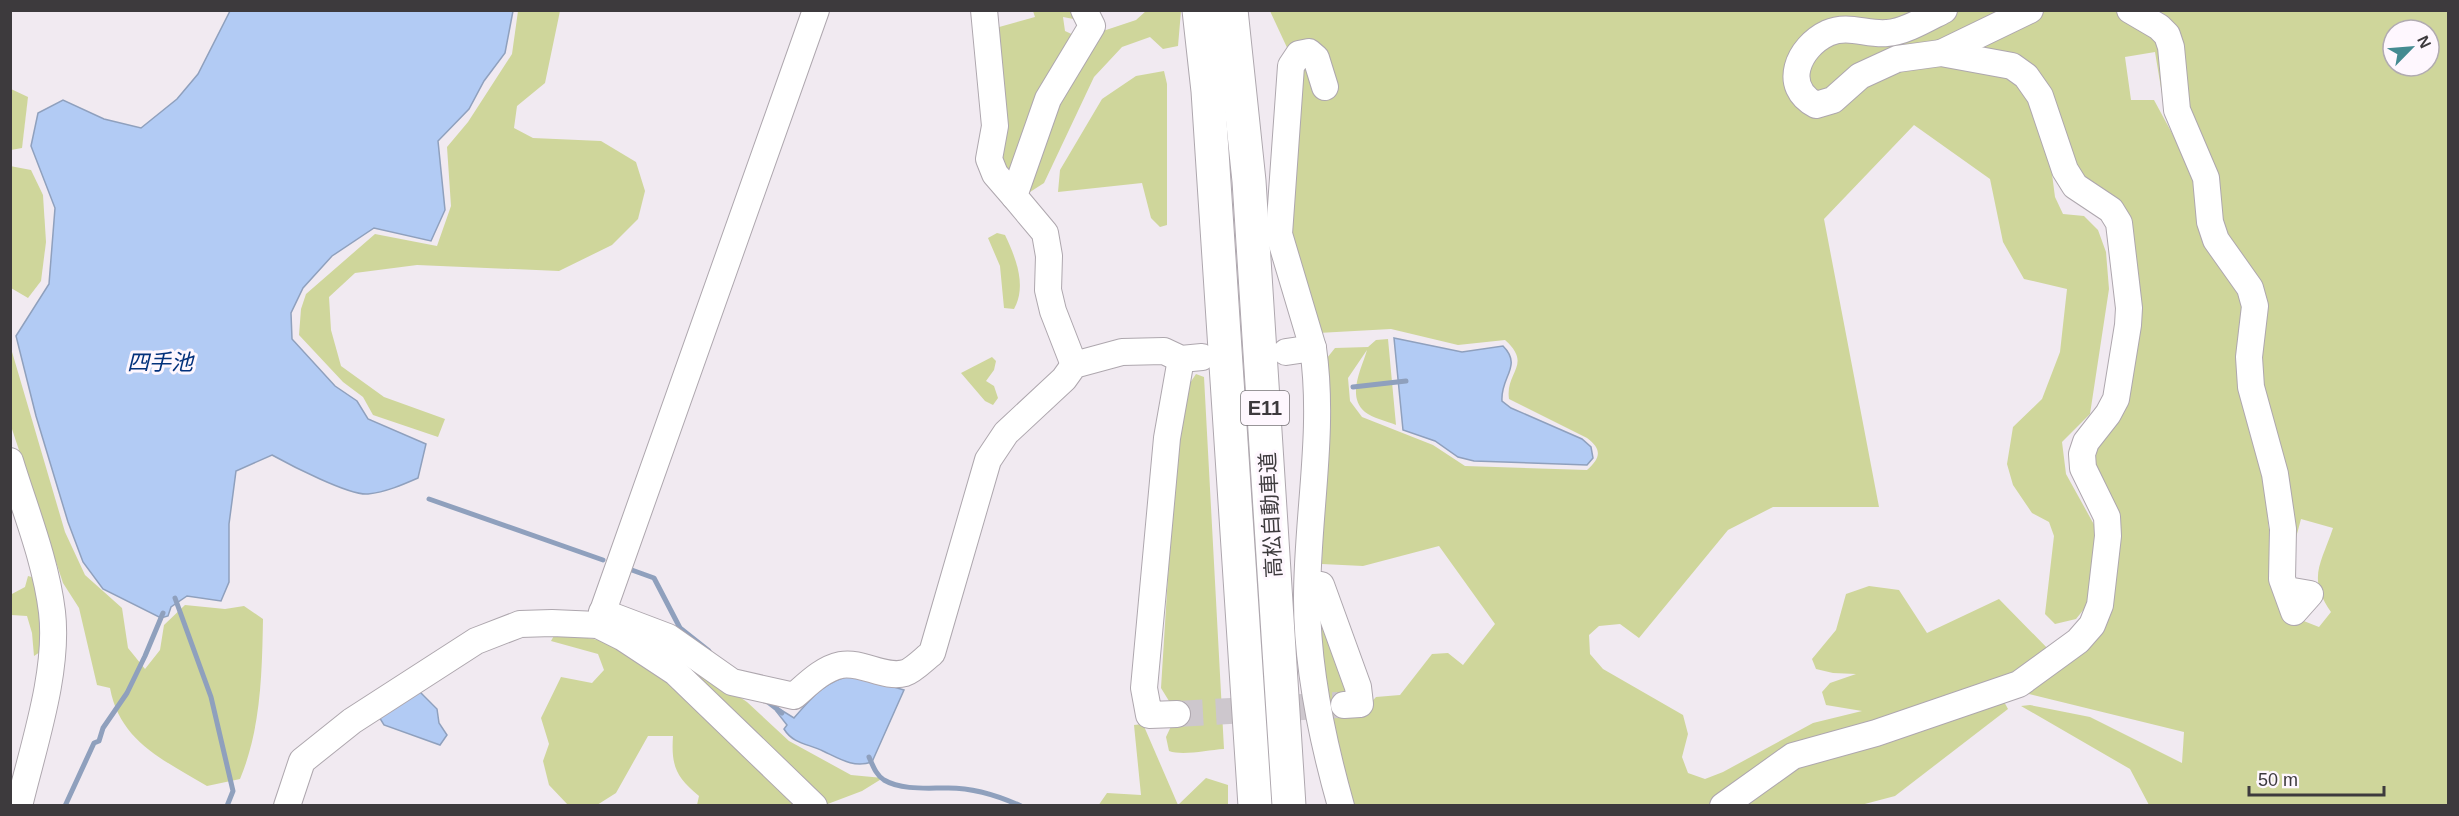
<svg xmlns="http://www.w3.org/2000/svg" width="2459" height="816" viewBox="0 0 2459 816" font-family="Helvetica,'Noto Sans JP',sans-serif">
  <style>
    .green { fill: #cfd69b; fill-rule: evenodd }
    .water { fill: #b2cbf4; stroke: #8fa0bd; stroke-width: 1.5 }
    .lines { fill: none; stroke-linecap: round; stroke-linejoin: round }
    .stream { stroke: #8fa0bd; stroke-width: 5 }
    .minor-tunnel { stroke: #cdc7cd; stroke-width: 26; stroke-dasharray: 26 13; stroke-linecap: butt }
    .minor-casing { stroke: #aea7ae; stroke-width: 28 }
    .highway-casing { stroke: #aea7ae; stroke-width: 35 }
    .minor { stroke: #fff; stroke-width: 26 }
    .highway { stroke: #fff; stroke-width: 33 }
    .labels { text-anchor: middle; stroke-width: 6; stroke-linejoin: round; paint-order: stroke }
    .shield { fill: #fef7fe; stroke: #777377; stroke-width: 1.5 }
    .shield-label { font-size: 20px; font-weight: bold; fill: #3d3a3d }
    .street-label { font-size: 21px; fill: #3d3a3d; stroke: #fef7fe }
    .water-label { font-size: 22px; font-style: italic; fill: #02317b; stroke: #fef7fe }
  </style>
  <rect width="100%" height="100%" fill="#f1eaf1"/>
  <!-- green -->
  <g class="green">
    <path d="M2047,10L2123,11C2133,20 2144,21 2155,28C2175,41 2171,83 2173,104L2162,94L2155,52L2125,57L2131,100H2154L2192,170L2202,225L2241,288L2245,392L2262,470L2275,581L2291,616L2319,627L2331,612C2307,578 2321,564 2333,528L2301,519L2290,560L2279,464L2263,408L2255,364L2261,300L2228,246L2216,220L2203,146L2186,109L2179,46L2173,30L2153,11H2448V805H2149L2130,769L2021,706L2030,705L2090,717L2182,763L2184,732L2021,692L2075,655L2099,630L2109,606L2116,536L2115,510L2095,467L2097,446L2122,404L2139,315L2130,226L2116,204L2082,180L2071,166L2046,94L2031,67L2011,59L1959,48ZM2393,30H2429V66H2393Z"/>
    <path d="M518,11H560L545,83L517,106L514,128L533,138L601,141L636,162L645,191L638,219L612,245L559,271L417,265L355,273L329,297L331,330L341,366L384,397L445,419L438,437L373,415L363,397L343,382L299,335L301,309L306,294L375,234L437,246L451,206L447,147L468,122L512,54Z"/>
    <path d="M1033,11H1076L1079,20L1063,17L1065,31L1078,37L1011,176L1002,159L992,29L1035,17Z"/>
    <path d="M1146,11H1181L1178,46L1163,49L1150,37L1122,47L1094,77L1044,183L1030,192L1024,188L1053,105L1103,31L1136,20Z"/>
    <path d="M1270,11H1924L1888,26L1807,39L1803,106L1869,80L1937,60L2008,72L2033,101L2049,151L2055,197L2063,214L2084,216L2098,230L2106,252L2109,289L2090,414L2062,442L2066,474L2097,530L2088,604L2076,619L2055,624L2045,614L2054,536L2049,522L2032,513L2013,485L2007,464L2013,427L2042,399L2060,352L2067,289L2024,279L2003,242L1990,179L1914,125L1824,219L1879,507H1773L1728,530L1639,638L1620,624L1599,626L1589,635L1590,654L1603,669L1683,715L1688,734L1682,757L1688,773L1705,779L1723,772L1813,723L1862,711L1826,705L1822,692L1830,683L1856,674L1833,673L1816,669L1812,659L1836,630L1846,594L1869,586L1899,590L1927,633L1999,599L2052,653L2009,680L1788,749L1708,805H1351L1329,714L1317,611L1365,709L1376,697L1400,695L1432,654L1448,653L1463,665L1495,624L1439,546L1363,566L1322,564L1327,358L1335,348L1368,347L1376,340L1388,339L1396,425C1387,421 1372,418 1365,412C1346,396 1362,368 1367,350L1348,378L1350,401L1362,417L1433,445L1465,466L1587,470C1601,458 1602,449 1587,438L1509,399C1505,372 1533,365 1505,340L1458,345L1391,329L1318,333L1292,254L1290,54Z"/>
    <path d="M1957,11H2015L1823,98L1815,93L1805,71L1834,38Z"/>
    <path d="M1164,71L1167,84V225L1160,227L1151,218L1142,183L1058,192L1060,170L1102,99L1136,76Z"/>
    <path d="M11,89L28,97L22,148L11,150Z"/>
    <path d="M10,166L31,170L43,195L46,242L41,281L28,298L11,288Z"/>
    <path d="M997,233L1005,235C1016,258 1027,286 1014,309L1004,308L1000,266L988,238Z"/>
    <path d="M10,345L65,532L85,575L122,608L128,648L145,669L160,650L164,625L185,605L225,609L244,606L263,619C262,673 261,729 240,779L207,786C164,760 120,742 110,688L97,685L79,608L63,583L11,426Z"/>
    <path d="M992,357L996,361L994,370L986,381L994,386L998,398L993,405L985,401L961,373Z"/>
    <path d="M1196,374L1204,377L1224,749C1207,750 1183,756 1169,751L1166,737L1182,703L1169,701L1161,688L1171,528L1184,392Z"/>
    <path d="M28,576L35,578L41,628L40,652L34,656L32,633L27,616L11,615L10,595L25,587Z"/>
    <path d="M556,632L678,655L747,702L789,741L851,775L883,778L862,791L825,805H697L699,796C676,777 671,766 673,736H648L616,793L597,805H568L549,785L543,761L549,744L541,718L561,677L592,683L604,670L598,654L551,641Z"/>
    <path d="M2002,698L2008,709L1895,796L1861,805L1738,806L1798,763Z"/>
    <path d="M1143,724L1178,805L1206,778L1228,785V805L1098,806L1107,793L1141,795L1134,725Z"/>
  </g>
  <!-- water -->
  <g class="water">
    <path d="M230,11H513L505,53L484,81L469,109L438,141L445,210L431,241L374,228L332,256L303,288L291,313L292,339L335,386L357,401L368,419L426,444L418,478C402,485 386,492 368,494C350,496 290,465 272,455L236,471L229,524V582L221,601L187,596L171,607L168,616L161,618L103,589L83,562L68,522L36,416L16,336L49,284L55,208L31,146L38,113L63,100L104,119L141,128L177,99L198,74Z"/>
    <path d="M1394,338L1462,352L1503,346C1523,366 1500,377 1502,401L1511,408L1582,439L1591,447L1593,458L1587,465L1474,461L1458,457L1435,441L1403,430Z"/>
    <path d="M854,675L904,690L872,762C853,768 840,759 823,751C809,744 793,744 784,729L787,725L776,711L778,708L794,718C812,697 826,680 854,675Z"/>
    <path d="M416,688L437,709L439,723L447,735L440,745L384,725L376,712Z"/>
  </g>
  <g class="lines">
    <!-- stream -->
    <g class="stream">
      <path d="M1353,387L1406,381"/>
      <path d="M429,499L603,560"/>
      <path d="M629,569L654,578L680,628L709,651"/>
      <path d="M175,598L211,697L233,791L227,806"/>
      <path d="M768,702L782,713"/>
      <path d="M869,757C873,766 876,775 884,780C901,790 926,788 944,788C971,787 997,795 1021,806"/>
      <path d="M65,806L94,743L99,741L103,728L127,693L145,656L163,613"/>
    </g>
    <!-- minor-tunnel -->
    <path class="minor-tunnel" d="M1177,714L1338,705"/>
    <!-- minor casing -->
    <g class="minor-casing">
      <g id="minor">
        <path d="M984,10L995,126L989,159L995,174L1014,196"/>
        <path d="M2130,10L2159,27L2167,35L2171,47L2177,110L2206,178L2210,222L2216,240L2250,288L2255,306L2249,357L2251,387L2275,474L2283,529L2282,579L2294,612L2310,594L2287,590"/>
        <path d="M1941,53L2030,10"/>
        <path d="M1313,348L1279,234L1291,66L1299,54L1309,52L1316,58L1325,87"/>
        <path d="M1286,352L1313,348C1325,431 1307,516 1307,599C1307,668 1322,739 1341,806"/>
        <path d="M1074,365L1053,311L1048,290L1049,256L1045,233L1014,196L1048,99L1092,26L1084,10"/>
        <path d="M10,461C25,510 46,561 52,612C59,672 33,747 19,806"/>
        <path d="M1308,583L1321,585L1358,687L1360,704L1344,705"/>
        <path d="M602,612L668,637L732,682L794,696C808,684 822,669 841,665C862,661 885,679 905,673C914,670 924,659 932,653L988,460L1006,433L1064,379L1074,365L1122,352L1164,351L1181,359L1202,357"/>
        <path d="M598,625L816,10"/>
        <path d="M1177,714L1149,715L1144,688L1167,438L1181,359"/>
        <path d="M287,806L302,761L352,721L476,641L520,624L552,623L598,625L622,637L675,672L814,806"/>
        <path d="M1723,806L1793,756L1876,733L2019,684L2078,641L2092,625L2100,605L2108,536L2107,517L2083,468L2082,454L2086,442L2108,414L2116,399L2128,325L2129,308L2119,223L2111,210L2075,186L2065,170L2040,96L2026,76L2012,66L1941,53L1897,59L1860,76L1833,100L1816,105C1781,87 1798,47 1828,33C1848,24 1867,35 1887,33C1905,32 1928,18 1944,10"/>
      </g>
    </g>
    <!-- highway casing -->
    <g class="highway-casing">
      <g id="highway">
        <path d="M1199,10L1208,91L1255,806"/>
        <path d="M1231,10L1249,181L1289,806"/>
      </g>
    </g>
    <!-- minor -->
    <use href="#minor" class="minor"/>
    <!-- highway -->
    <use href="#highway" class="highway"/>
  </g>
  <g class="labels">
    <!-- shield labels -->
    <rect class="shield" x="1241" y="391" width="48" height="34" rx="4.5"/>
    <g class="shield-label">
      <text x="1265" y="415">E11</text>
    </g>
    <!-- street labels -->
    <g class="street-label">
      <text transform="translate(1271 515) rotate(-93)" y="7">高松自動車道</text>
    </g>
    <!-- water labels -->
    <g class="water-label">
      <text x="160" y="370">四手池</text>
    </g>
  </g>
  <!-- border -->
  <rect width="2459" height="816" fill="none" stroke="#3d3a3d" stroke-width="24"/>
  <!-- north arrow -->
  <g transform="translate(2411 48) rotate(65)"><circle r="28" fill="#fef7fe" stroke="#b1abb1" stroke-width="1.5"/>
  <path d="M0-4.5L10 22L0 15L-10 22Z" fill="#448b91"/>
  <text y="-9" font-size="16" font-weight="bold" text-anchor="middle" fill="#3d3a3d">N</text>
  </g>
  <!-- scale -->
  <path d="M2249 786v9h135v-9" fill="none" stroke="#3d3a3d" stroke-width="3"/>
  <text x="2258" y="786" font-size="18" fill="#3d3a3d" stroke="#fef7fe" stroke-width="4.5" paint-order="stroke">50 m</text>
</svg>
